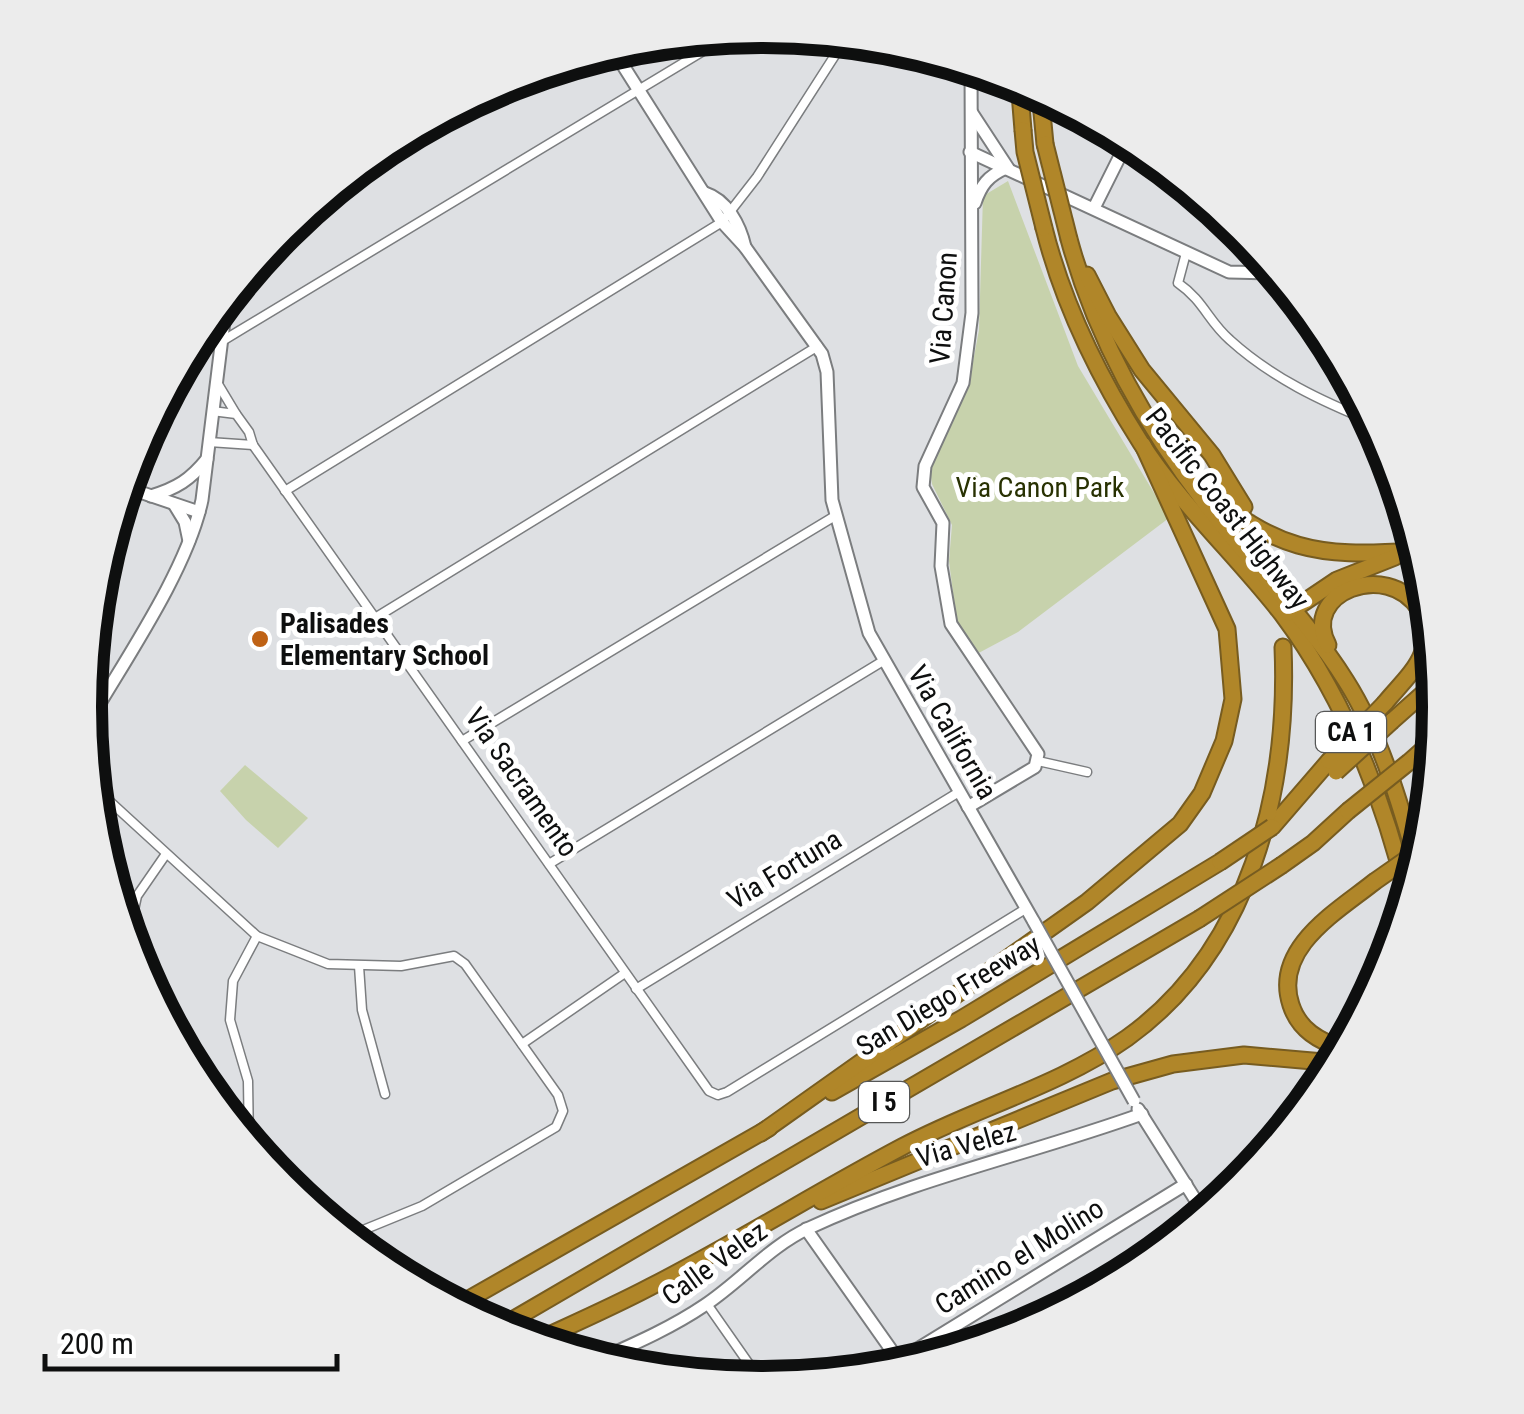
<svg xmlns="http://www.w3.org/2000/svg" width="1524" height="1414" viewBox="0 0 1524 1414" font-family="'Roboto Condensed',sans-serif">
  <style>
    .green { fill: #c7d2ac }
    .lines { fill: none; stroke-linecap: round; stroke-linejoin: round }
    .highway-tunnel { stroke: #bfc1c3; stroke-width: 15; stroke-dasharray: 15 8; stroke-linecap: butt }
    .street-casing { stroke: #7b7d7f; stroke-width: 11 }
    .secondary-casing { stroke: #7b7d7f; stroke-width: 15 }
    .highway-casing { stroke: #775c20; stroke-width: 19 }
    .street { stroke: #fff; stroke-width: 8 }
    .secondary { stroke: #fff; stroke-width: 11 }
    .highway { stroke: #b08629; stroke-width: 15 }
    .secondary-bridge-casing { stroke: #7b7d7f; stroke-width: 15; stroke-linecap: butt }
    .highway-bridge-casing { stroke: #775c20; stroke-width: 19; stroke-linecap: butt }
    .secondary-bridge { stroke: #fff; stroke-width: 11 }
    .highway-bridge { stroke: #b08629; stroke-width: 15 }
    .poi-dot { fill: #bf6215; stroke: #fff; stroke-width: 4 }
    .labels { text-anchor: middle; stroke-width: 10; stroke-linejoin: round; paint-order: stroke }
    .shield { fill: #fff; stroke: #565757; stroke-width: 2.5 }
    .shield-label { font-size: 25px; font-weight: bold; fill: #0e0f0f }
    .street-label { font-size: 28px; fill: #0e0f0f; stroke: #fff }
    .park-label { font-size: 28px; fill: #283102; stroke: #fff }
    .poi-label { font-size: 28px; font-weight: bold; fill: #0e0f0f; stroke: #fff; text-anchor: start }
    .rim { fill: none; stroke: #0e0f0f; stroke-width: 12 }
  </style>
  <rect width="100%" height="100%" fill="#dee0e3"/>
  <!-- green -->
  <g class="green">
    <path d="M1008,181L1078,366L1169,518L1018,632L973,656L953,622L954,601L949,561L952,525L932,484L930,471L972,367L979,330L983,196Z"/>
    <path d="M245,765L308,818L278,848L246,820L220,791Z"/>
  </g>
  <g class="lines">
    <!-- highway-tunnel -->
    <path class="highway-tunnel" d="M1248,517L1274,584"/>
    <!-- street casing -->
    <g class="street-casing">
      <g id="street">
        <path d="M1186,253L1178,283C1204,301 1208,321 1230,340C1272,378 1321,401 1373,422"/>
        <path d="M219,343L733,33"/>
        <path d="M218,384L236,414"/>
        <path d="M212,411L236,414L249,432L253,445L709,1091L718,1095L727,1092L1027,908"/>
        <path d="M209,442L253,445"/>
        <path d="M285,491L722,222L757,177L846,38"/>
        <path d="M375,618L818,346"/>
        <path d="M462,741L835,516"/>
        <path d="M1038,761L1087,772"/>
        <path d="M93,786L257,936L328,964L401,966L454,956L465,964L558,1095L563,1111L556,1127L422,1206L346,1237"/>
        <path d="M549,864L883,661"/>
        <path d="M132,919L137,896L166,854"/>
        <path d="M359,966L362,1010L385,1094"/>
        <path d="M636,989L959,792"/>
        <path d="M522,1044L625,973"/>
        <path d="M249,1144L248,1081L230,1020L233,981L257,936"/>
        <path d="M707,1304L763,1384"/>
        <path d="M627,1347L646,1373"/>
      </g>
    </g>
    <!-- secondary casing -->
    <g class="secondary-casing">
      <g id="secondary">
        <path d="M612,48L722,222L745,247L822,354L827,372L832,500L869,633L1034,922"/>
        <path d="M972,113L1008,168"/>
        <path d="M970,152L1229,272L1277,273"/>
        <path d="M705,193C727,200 740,225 745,247"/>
        <path d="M975,203C981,185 988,176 1006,168"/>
        <path d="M1094,208L1124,148L1133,142"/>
        <path d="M125,487L199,512"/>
        <path d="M151,496C177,488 190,480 207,459"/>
        <path d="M174,504L185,522L189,541"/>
        <path d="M87,725C124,661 187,571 202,500L227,297"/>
        <path d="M968,807L1035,767L1038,754L951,624L941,566L943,523L923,487L925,466L963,383L972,313L971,66"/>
        <path d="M1138,1109L1205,1215"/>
        <path d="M806,1229L904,1368"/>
        <path d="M596,1361C634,1344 671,1328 705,1305C741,1281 770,1246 809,1228C916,1178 1031,1154 1142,1114"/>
        <path d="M880,1372L1186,1184"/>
      </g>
    </g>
    <!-- highway casing -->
    <g class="highway-casing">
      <g id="highway">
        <path d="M1019,81L1023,130"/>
        <path d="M1040,92L1045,144"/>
        <path d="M1044,228C1063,304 1099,377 1141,443C1181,505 1237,556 1282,614C1344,697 1384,800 1408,899"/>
        <path d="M1069,239C1096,339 1146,427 1209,508C1254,567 1307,619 1346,681C1381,736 1400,805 1418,866"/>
        <path d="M1087,275L1108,316L1142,370L1212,455L1244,507"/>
        <path d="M1200,486C1275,550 1316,558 1412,551"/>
        <path d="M1288,613L1337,580L1395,557"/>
        <path d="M1328,645C1300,593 1387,559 1419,609C1427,622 1428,639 1422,654C1415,672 1397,688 1385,703"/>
        <path d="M1392,721L1436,682"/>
        <path d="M1409,762L1436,738"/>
        <path d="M1272,827L1329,761"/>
        <path d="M1282,865L1313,843L1348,811"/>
        <path d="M1343,1049C1319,1041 1299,1030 1291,1005C1272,948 1338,911 1374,882"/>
        <path d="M832,1092L961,1019L1220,862"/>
        <path d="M761,1133L1087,902L1180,824L1202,793L1224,741L1233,699L1227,629L1143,445"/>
        <path d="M821,1201L1112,1081L1173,1064L1244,1055L1335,1063"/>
        <path d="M455,1307L769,1128"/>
        <path d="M497,1329L1199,919"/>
        <path d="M534,1342C573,1324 612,1307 650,1287C736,1243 817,1192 902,1147C975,1108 1059,1086 1127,1038C1250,950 1289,791 1283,647"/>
      </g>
    </g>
    <!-- street -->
    <use href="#street" class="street"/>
    <!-- secondary -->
    <use href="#secondary" class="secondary"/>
    <!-- highway -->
    <use href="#highway" class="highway"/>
    <!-- secondary-bridge casing -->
    <g class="secondary-bridge-casing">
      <path id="secondary-bridge" d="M1034,922L1134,1101"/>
    </g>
    <!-- highway-bridge casing -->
    <g class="highway-bridge-casing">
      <g id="highway-bridge">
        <path d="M1023,130L1025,152L1044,228"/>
        <path d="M1045,144L1069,239"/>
        <path d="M1329,761L1385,703"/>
        <path d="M1336,772L1392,721"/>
        <path d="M1348,811L1409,762"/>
        <path d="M1220,862L1272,827"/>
        <path d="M1374,882L1424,847"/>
        <path d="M1199,919L1282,865"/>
      </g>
    </g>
    <!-- secondary-bridge -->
    <use href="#secondary-bridge" class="secondary-bridge"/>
    <!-- highway-bridge -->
    <use href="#highway-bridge" class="highway-bridge"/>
  </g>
  <!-- markers -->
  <circle class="poi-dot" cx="260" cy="639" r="10"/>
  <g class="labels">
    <!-- shield labels -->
    <g class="shield">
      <rect x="1316" y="712" width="70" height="40" rx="8"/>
      <rect x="859" y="1082" width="50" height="40" rx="8"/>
    </g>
    <g class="shield-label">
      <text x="1351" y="741">CA 1</text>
      <text x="884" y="1111">I 5</text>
    </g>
    <!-- street labels -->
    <g class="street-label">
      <text transform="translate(943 308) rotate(-86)" y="10">Via Canon</text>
      <text transform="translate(1228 508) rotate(52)" y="10">Pacific Coast Highway</text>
      <text transform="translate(953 732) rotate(60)" y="10">Via California</text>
      <text transform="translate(522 782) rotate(55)" y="10">Via Sacramento</text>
      <text transform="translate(784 869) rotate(-31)" y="10">Via Fortuna</text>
      <text transform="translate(948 995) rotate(-31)" y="10">San Diego Freeway</text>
      <text transform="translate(966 1144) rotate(-16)" y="10">Via Velez</text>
      <text transform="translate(1019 1256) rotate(-32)" y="10">Camino el Molino</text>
      <text transform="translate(714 1263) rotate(-36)" y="10">Calle Velez</text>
    </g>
    <!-- park labels -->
    <g class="park-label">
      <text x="1040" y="497">Via Canon Park</text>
    </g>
    <!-- poi labels -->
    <g class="poi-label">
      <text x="280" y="633">Palisades<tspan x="280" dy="32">Elementary School</tspan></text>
    </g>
  </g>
  <!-- crop -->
  <path d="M0 0H1524V1414H0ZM761 48H763A659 659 0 0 1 1422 707V707A659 659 0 0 1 763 1366H761A659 659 0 0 1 102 707V707A659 659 0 0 1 761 48Z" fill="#ececec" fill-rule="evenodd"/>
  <path class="rim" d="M761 48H763A659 659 0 0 1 1422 707V707A659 659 0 0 1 763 1366H761A659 659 0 0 1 102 707V707A659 659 0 0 1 761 48Z"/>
  <!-- scale -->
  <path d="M45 1354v15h292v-15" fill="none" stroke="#0e0f0f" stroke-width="5"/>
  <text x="60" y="1354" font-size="30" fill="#0e0f0f" stroke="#ffffff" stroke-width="8" paint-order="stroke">200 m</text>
</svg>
